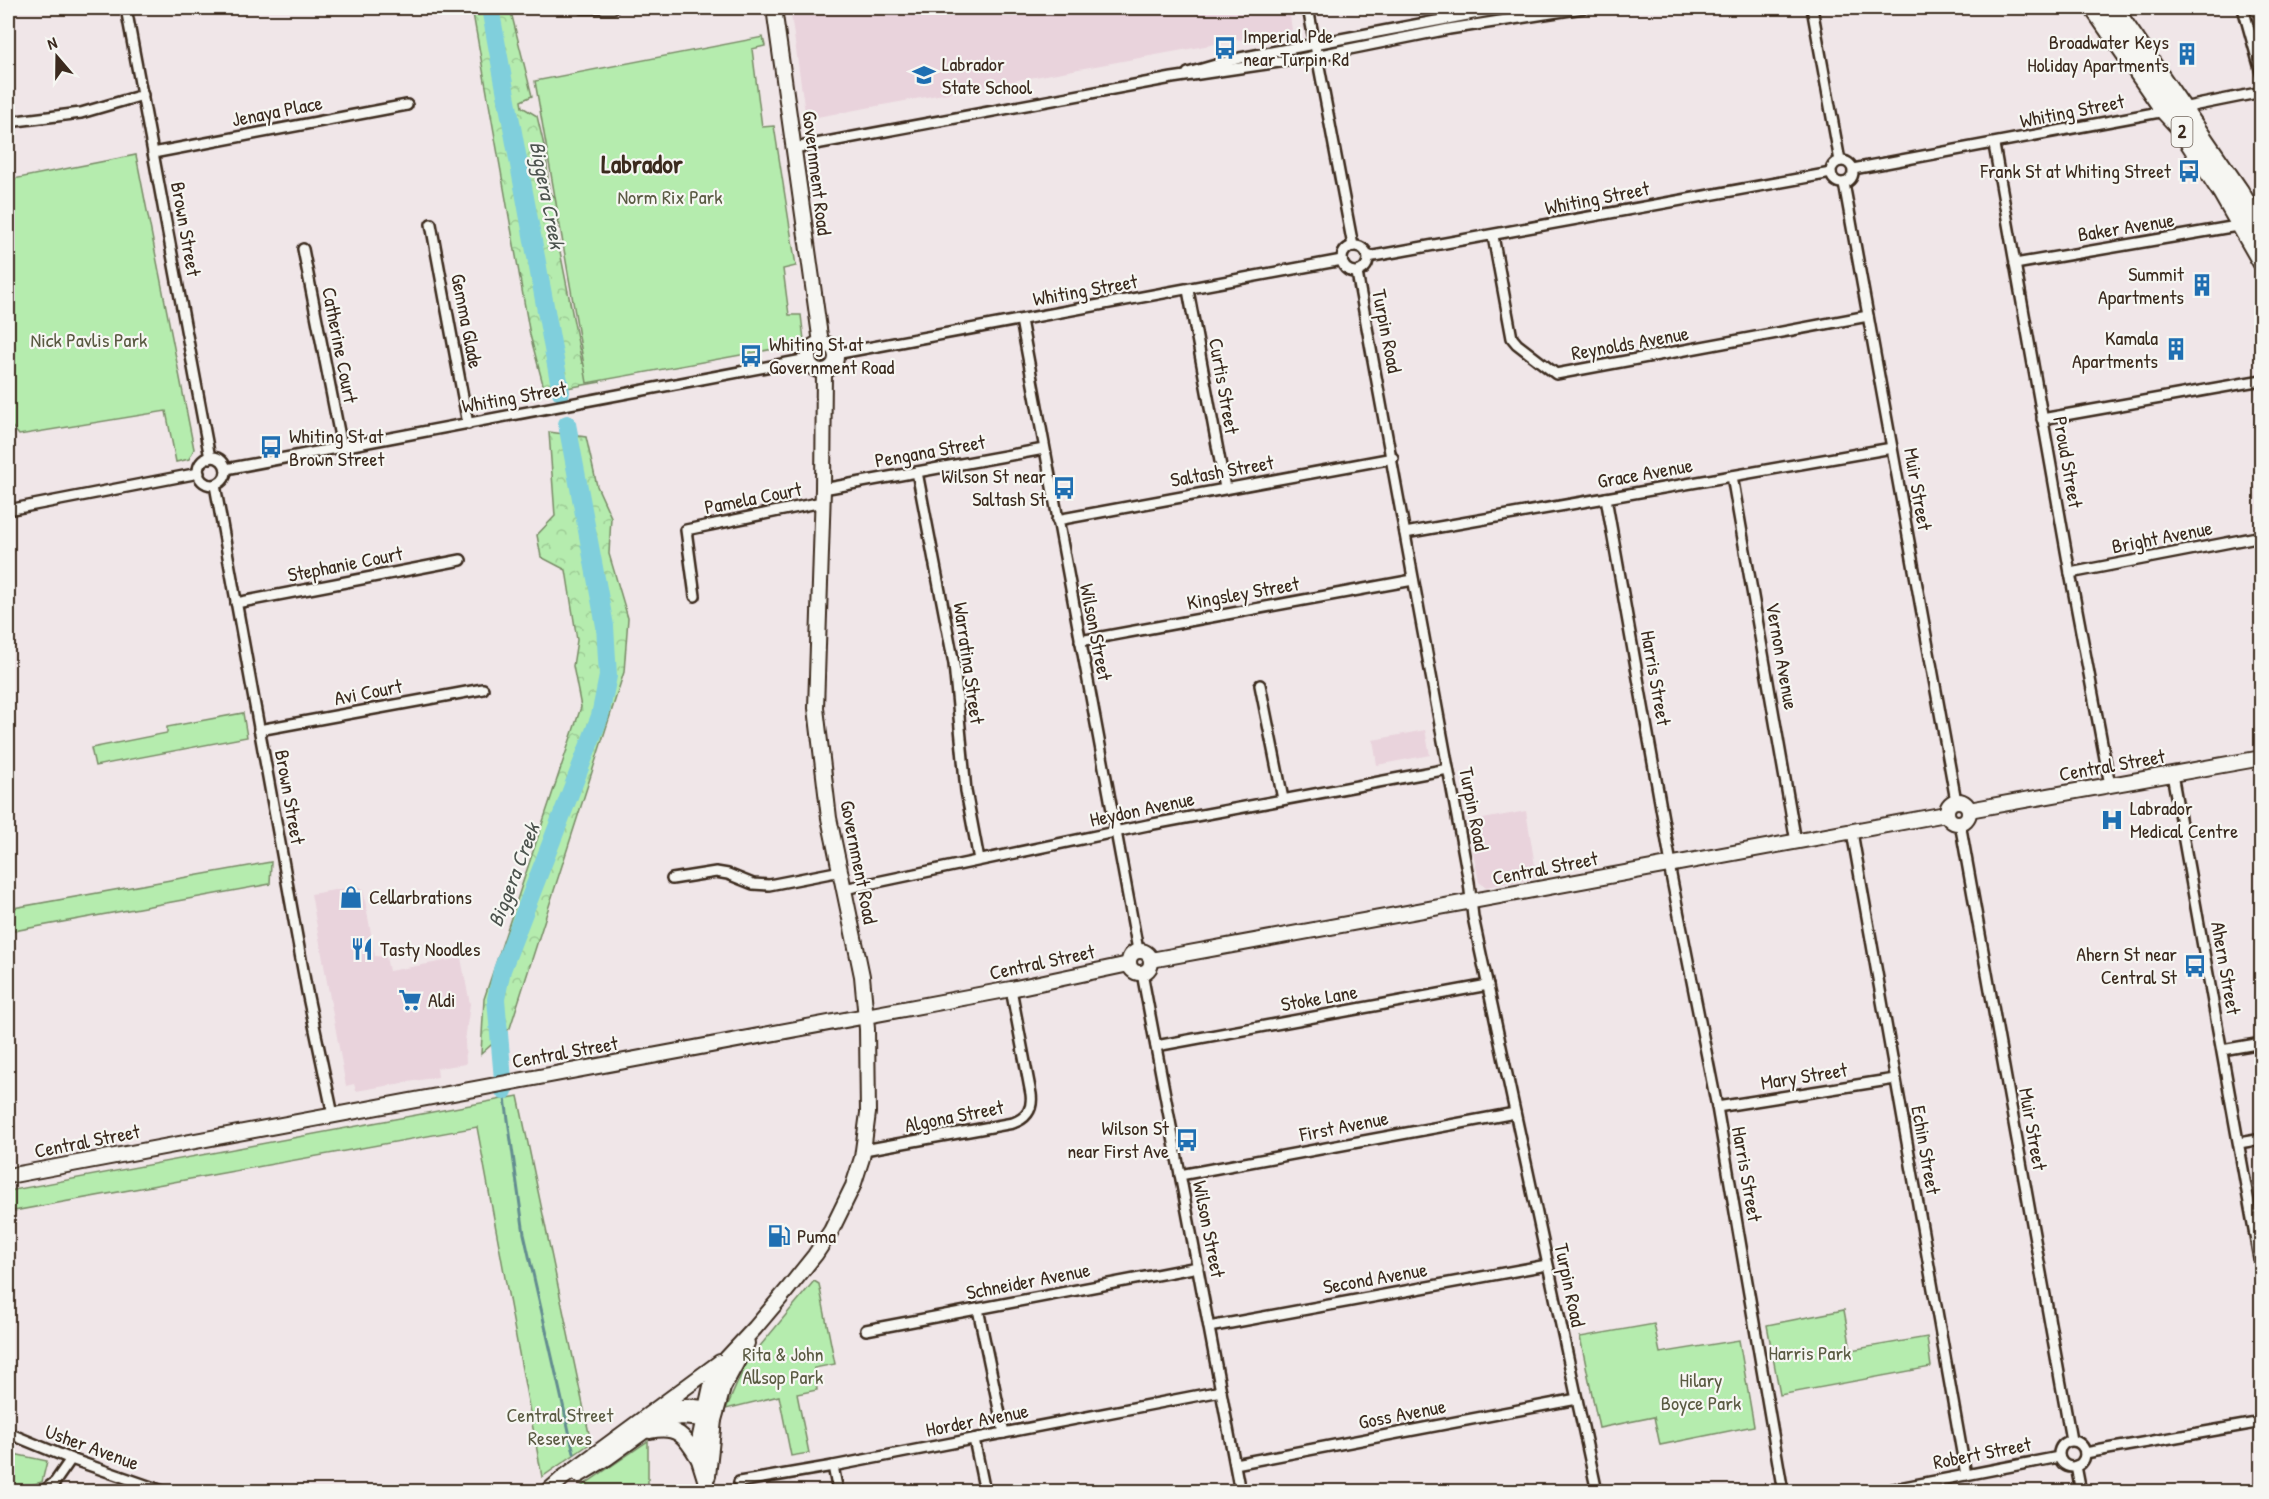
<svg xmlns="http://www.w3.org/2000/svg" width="2269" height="1499" viewBox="0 0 2269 1499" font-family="'Patrick Hand',sans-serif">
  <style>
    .built { fill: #e9d3dc }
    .forest { fill: url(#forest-crowns); stroke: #788b66; stroke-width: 1.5 }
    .park { fill: #b5ecae; stroke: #788b66; stroke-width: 1.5 }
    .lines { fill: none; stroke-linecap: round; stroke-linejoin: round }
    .stream { stroke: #648d90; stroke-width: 3 }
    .river { stroke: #80cfdc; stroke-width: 18 }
    .street-casing { stroke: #3b2a1e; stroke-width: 14 }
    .secondary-casing { stroke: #3b2a1e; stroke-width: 18 }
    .highway-casing { stroke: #3b2a1e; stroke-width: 22 }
    .street { stroke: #f6f6f2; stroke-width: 9 }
    .secondary { stroke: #f6f6f2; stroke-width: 14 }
    .highway { stroke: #f6f6f2; stroke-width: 18 }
    .labels { text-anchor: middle; stroke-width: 4.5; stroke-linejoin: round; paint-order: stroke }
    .shield { fill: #f6f6f2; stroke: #73675e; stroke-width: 1.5 }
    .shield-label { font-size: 18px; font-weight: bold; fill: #3b2a1e }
    .poi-label { font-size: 20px; fill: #3b2a1e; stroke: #f6f6f2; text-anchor: start }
    .street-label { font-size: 20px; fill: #3b2a1e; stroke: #f6f6f2 }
    .park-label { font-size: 20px; fill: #5a5a42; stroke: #f6f6f2 }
    .water-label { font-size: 21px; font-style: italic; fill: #4c534e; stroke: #f6f6f2 }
    .district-label { font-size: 26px; font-weight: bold; fill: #3b2a1e; stroke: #f6f6f2 }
  </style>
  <defs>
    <pattern id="forest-crowns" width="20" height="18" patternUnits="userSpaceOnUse" patternTransform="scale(1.5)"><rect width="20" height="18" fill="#b5ecae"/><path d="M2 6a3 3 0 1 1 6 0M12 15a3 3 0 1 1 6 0" fill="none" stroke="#9dcb95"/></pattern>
  </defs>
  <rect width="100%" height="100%" fill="#f0e6e8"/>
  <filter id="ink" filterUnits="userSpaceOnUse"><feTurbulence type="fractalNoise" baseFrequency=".0167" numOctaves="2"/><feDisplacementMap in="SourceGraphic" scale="12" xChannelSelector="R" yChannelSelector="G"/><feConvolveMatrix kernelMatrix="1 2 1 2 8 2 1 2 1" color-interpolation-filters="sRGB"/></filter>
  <g filter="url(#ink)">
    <!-- built -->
    <g class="built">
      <path d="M790,8H1289L1292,30L806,119Z"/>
      <path d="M1425,730L1430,755L1377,765L1373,740Z"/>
      <path d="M1526,811L1537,878L1486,887L1479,882L1467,822Z"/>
      <path d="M358,886L363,889L375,956L386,957L389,971L461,958L470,1004L465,1041L466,1064L437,1068L438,1077L356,1091L354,1084L346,1086L311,894Z"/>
    </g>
    <!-- forest -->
    <g class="forest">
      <path d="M472,8H510L532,96L521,101L522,107L537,116L546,154L549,192L560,201L556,231L582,363L600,365V382L545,392L530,335Z"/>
      <path d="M549,432L586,437L597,486L611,517L609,554L628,618L624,672L510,1028L481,1054L484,999L581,707L573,666L577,640L566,570L541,557L537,535L555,516Z"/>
    </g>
    <!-- park -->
    <g class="park">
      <path d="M763,37L765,46L752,49L762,127L774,126L796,266L783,269L789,315H801L804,340L801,344L587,383L535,81Z"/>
      <path d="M136,155L194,449L189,459L176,462L166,411L19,435L8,422V180Z"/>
      <path d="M243,713L247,737L95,766L91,748L167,733V727Z"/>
      <path d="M271,862L270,884L8,932V909Z"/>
      <path d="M518,1096L591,1443L542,1477L477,1127L8,1212V1191Z"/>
      <path d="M814,1281L819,1284L835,1364L814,1368L817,1390L797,1394L809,1453L791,1456L779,1396L726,1409L746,1363Z"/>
      <path d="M1844,1310L1851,1350L1927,1337L1931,1367L1780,1395L1767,1325Z"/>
      <path d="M1654,1324L1660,1353L1739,1340L1754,1426L1660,1445L1654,1417L1599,1428L1580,1337Z"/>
      <path d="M648,1441V1491H575Z"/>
      <path d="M9,1453L47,1461L42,1482L8,1491Z"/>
    </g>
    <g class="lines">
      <!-- stream -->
      <path class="stream" d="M504,1091L524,1234L574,1453"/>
      <!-- river -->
      <g class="river">
        <path d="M490,8L561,392"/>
        <path d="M504,1091L496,999L502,970L600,716L608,676L605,626L567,424"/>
      </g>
      <!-- street casing -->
      <g class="street-casing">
        <g id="street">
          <path d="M126,8L210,458"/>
          <path d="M582,8H613"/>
          <path d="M1308,8L1353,246"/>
          <path d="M1812,8L1840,161"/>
          <path d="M2243,8L2262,76"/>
          <path d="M1188,73L1240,58L1505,8"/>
          <path d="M2182,108L2262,92"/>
          <path d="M8,122L81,113L143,95"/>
          <path d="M1994,145L2070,573L2110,785"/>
          <path d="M794,148L1172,78L1300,59L1449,29L1583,8"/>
          <path d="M153,153L407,105"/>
          <circle cx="1842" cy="172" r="11"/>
          <path d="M1853,169L2165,111"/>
          <path d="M1844,183L1956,801"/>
          <path d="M431,224L468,424"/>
          <path d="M1493,236L1512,338L1517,344L1556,374L1868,316"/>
          <circle cx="1355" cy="259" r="13"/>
          <path d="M303,249L342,447"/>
          <path d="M1368,257L1831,173"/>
          <path d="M2015,264L2243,225"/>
          <path d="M1357,273L1469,882L1473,917L1597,1492"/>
          <path d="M1188,290L1225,488"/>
          <path d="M1021,320L1138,950"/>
          <path d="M835,354L1342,260"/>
          <path d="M2042,419L2262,380"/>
          <circle cx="212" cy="471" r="14"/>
          <path d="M226,469L808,359"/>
          <path d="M917,472L954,664L966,791L979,860"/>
          <path d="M1732,476L1796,842"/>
          <path d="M215,485L307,992L333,1115"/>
          <path d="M823,489L1044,449"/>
          <path d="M1606,498L1671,864"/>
          <path d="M8,510L199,473"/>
          <path d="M1057,520L1393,458"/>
          <path d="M1405,533L1892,448"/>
          <path d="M2070,573L2262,536"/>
          <path d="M695,596L686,530L822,502"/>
          <path d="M236,603L461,560"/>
          <path d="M1080,641L1413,580"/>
          <path d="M1260,685L1283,799"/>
          <path d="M259,730L483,689"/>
          <path d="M2172,774L2262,1275"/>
          <path d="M1960,823L2071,1440"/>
          <path d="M1852,832L1966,1475"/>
          <path d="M1669,865L1717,1107L1783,1492"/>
          <path d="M672,879L716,872L728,874L753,884L769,885L841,871"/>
          <path d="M844,889L1148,825L1448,769"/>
          <path d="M1142,973L1240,1492"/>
          <path d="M1156,1046L1488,985"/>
          <path d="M2222,1050L2262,1043"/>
          <path d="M1717,1107L1895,1079"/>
          <path d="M2239,1143L2262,1139"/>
          <path d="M864,1150L1013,1123C1027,1118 1033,1109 1031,1094L1011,989"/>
          <path d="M1180,1175L1515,1113"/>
          <path d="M978,1309L1004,1433"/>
          <path d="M1209,1327L1547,1265"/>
          <path d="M866,1330L1198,1267"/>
          <path d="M8,1433L71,1459L166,1492"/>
          <path d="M974,1439L985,1492"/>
          <circle cx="2072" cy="1454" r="13"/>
          <path d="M2085,1453L2262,1422"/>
          <path d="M1235,1464L1577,1399"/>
          <path d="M833,1466L838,1492"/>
          <path d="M2076,1466L2081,1492"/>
          <path d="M739,1482L833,1466L1221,1391"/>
          <path d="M42,1492L55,1482L71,1459"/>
          <path d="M1878,1492L2059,1457"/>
        </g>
      </g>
      <!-- secondary casing -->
      <g class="secondary-casing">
        <g id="secondary">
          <path d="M774,8L821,343"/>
          <circle cx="822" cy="357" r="14"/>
          <circle cx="1958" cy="812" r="11"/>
          <path d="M1969,810L2262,758"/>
          <circle cx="1140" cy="962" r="11"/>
          <path d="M1151,960L1946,814"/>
          <path d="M8,1176L1011,989L1129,964"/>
          <path d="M660,1413C678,1404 694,1406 714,1410"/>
          <path d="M650,1431C677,1425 685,1436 698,1458"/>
          <path d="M579,1475L607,1458L650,1427L667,1419L681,1417L714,1420"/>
          <path d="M708,1476L714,1420L723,1388L747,1343"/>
          <path d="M547,1492L564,1477L720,1362"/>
          <path d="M709,1492L699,1460L700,1436L711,1386L727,1358L755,1328L787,1290L815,1255L831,1231L853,1186L862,1158L868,1113L867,1029L862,976L829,818L816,708L823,489L824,371"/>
        </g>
      </g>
      <!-- highway casing -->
      <g class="highway-casing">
        <g id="highway">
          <path d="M2094,8L2165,111L2179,126L2222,192L2262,262"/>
          <path d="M2113,8L2239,191L2262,231"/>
        </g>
      </g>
      <!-- street -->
      <use href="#street" class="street"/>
      <!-- secondary -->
      <use href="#secondary" class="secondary"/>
      <!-- highway -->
      <use href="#highway" class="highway"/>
    </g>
  </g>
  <!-- icons -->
  <defs>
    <g id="bus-bare" transform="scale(1.8)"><path d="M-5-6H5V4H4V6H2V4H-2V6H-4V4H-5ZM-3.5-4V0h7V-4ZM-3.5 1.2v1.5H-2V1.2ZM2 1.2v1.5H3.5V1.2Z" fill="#1f6fb2" stroke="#f6f6f2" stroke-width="2.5" paint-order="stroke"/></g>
    <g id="building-bare" transform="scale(1.8)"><path d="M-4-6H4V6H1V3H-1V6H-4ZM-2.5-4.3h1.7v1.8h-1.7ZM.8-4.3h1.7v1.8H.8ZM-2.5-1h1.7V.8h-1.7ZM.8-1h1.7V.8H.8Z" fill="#1f6fb2" stroke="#f6f6f2" stroke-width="2.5" paint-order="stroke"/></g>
    <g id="school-bare" transform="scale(1.8)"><path d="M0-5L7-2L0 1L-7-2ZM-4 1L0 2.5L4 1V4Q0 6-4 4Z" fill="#1f6fb2" stroke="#f6f6f2" stroke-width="2.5" paint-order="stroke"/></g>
    <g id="hospital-bare" transform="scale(1.8)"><path d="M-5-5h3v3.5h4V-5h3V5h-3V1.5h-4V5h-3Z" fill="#1f6fb2" stroke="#f6f6f2" stroke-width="2.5" paint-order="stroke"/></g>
    <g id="shop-bare" transform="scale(1.8)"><path d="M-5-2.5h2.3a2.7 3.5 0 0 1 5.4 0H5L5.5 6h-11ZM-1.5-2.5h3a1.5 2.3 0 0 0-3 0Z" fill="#1f6fb2" stroke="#f6f6f2" stroke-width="2.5" paint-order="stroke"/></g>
    <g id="restaurant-bare" transform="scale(1.8)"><path d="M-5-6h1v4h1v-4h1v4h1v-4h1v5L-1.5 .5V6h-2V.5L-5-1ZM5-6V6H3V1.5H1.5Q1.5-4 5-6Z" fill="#1f6fb2" stroke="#f6f6f2" stroke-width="2.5" paint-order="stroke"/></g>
    <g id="supermarket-bare" transform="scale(1.8)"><path d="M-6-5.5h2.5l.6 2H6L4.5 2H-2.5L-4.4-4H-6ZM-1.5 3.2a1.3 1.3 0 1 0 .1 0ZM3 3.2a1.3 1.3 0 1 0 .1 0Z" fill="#1f6fb2" stroke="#f6f6f2" stroke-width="2.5" paint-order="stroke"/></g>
    <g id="fuel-bare" transform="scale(1.8)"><path d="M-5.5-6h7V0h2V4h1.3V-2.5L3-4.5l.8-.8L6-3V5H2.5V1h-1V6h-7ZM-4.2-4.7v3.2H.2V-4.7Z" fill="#1f6fb2" stroke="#f6f6f2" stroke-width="2.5" paint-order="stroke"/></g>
  </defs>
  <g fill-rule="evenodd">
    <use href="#bus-bare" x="1225" y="48"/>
    <use href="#building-bare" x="2187" y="54"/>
    <use href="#school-bare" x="924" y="75"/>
    <use href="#bus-bare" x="2189" y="171"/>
    <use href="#building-bare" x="2202" y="285"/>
    <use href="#building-bare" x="2176" y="349"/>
    <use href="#bus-bare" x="751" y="356"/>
    <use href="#bus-bare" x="271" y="447"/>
    <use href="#bus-bare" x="1064" y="488"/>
    <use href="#hospital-bare" x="2112" y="820"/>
    <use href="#shop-bare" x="351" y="897"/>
    <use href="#restaurant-bare" x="362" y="949"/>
    <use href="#bus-bare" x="2195" y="966"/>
    <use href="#supermarket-bare" x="410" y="1000"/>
    <use href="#bus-bare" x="1187" y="1140"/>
    <use href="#fuel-bare" x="779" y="1236"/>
  </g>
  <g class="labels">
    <!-- shield labels -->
    <rect class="shield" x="2171.5" y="117" width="21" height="30" rx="4.5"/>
    <g class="shield-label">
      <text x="2182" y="138">2</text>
    </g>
    <!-- poi labels -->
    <g class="poi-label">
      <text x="1243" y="43">Imperial Pde<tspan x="1243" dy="23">near Turpin Rd</tspan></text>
      <text x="2169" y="49" text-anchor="end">Broadwater Keys<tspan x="2169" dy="23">Holiday Apartments</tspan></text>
      <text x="942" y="71">Labrador<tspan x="942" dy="23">State School</tspan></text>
      <text x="2171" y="178" text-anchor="end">Frank St at Whiting Street</text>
      <text x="2184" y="281" text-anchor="end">Summit<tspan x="2184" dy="23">Apartments</tspan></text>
      <text x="2158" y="345" text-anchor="end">Kamala<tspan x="2158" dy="23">Apartments</tspan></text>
      <text x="769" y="351">Whiting St at<tspan x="769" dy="23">Government Road</tspan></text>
      <text x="289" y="443">Whiting St at<tspan x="289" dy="23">Brown Street</tspan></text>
      <text x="1046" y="483" text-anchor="end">Wilson St near<tspan x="1046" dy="23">Saltash St</tspan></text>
      <text x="2130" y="815">Labrador<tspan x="2130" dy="23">Medical Centre</tspan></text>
      <text x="369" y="904">Cellarbrations</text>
      <text x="380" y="956">Tasty Noodles</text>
      <text x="2177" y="961" text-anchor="end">Ahern St near<tspan x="2177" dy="23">Central St</tspan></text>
      <text x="428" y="1007">Aldi</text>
      <text x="1169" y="1135" text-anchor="end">Wilson St<tspan x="1169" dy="23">near First Ave</tspan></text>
      <text x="797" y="1243">Puma</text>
    </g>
    <!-- street labels -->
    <g class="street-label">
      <text transform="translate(277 111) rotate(-11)" y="7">Jenaya Place</text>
      <text transform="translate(2072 111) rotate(-11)" y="7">Whiting Street</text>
      <text transform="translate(817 173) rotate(83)" y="7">Government Road</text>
      <text transform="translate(1597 198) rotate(-11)" y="7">Whiting Street</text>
      <text transform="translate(2126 227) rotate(-9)" y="7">Baker Avenue</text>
      <text transform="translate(186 229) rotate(80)" y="7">Brown Street</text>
      <text transform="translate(1085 290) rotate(-10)" y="7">Whiting Street</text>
      <text transform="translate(467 321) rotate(79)" y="7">Gemma Glade</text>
      <text transform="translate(1387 331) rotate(79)" y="7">Turpin Road</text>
      <text transform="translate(1630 343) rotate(-10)" y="7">Reynolds Avenue</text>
      <text transform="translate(340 345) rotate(79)" y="7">Catherine Court</text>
      <text transform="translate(1224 386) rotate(80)" y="7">Curtis Street</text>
      <text transform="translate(514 397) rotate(-10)" y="7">Whiting Street</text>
      <text transform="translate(930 451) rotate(-10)" y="7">Pengana Street</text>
      <text transform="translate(2068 462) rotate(80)" y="7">Proud Street</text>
      <text transform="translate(1222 471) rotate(-10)" y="7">Saltash Street</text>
      <text transform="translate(1645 473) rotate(-10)" y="7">Grace Avenue</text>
      <text transform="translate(1918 489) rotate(80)" y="7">Muir Street</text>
      <text transform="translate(753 498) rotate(-11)" y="7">Pamela Court</text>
      <text transform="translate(2162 537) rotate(-11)" y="7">Bright Avenue</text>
      <text transform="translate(345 564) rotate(-11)" y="7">Stephanie Court</text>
      <text transform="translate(1243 593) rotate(-10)" y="7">Kingsley Street</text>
      <text transform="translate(1096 632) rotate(79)" y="7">Wilson Street</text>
      <text transform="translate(1782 656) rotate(80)" y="7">Vernon Avenue</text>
      <text transform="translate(969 663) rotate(82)" y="7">Warratina Street</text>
      <text transform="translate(1656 678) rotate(80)" y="7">Harris Street</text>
      <text transform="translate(368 692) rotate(-11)" y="7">Avi Court</text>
      <text transform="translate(2112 765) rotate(-10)" y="7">Central Street</text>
      <text transform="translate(290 797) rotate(80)" y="7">Brown Street</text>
      <text transform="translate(1142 809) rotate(-12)" y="7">Heydon Avenue</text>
      <text transform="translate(1474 809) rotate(79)" y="7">Turpin Road</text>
      <text transform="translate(859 862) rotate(79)" y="7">Government Road</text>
      <text transform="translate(1545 868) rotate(-11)" y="7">Central Street</text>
      <text transform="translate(1042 962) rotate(-12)" y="7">Central Street</text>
      <text transform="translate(2226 968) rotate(80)" y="7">Ahern Street</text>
      <text transform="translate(1319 998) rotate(-10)" y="7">Stoke Lane</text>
      <text transform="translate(565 1052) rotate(-10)" y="7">Central Street</text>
      <text transform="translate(1804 1076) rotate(-9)" y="7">Mary Street</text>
      <text transform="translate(954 1116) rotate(-11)" y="7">Algona Street</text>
      <text transform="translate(1344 1126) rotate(-11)" y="7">First Avenue</text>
      <text transform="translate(2033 1129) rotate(80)" y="7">Muir Street</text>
      <text transform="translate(87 1141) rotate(-11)" y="7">Central Street</text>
      <text transform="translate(1926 1150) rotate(80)" y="7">Echin Street</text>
      <text transform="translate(1747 1174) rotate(80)" y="7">Harris Street</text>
      <text transform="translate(1209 1229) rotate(79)" y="7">Wilson Street</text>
      <text transform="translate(1375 1278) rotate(-10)" y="7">Second Avenue</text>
      <text transform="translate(1028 1281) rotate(-11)" y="7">Schneider Avenue</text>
      <text transform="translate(1570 1285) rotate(78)" y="7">Turpin Road</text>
      <text transform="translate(1402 1414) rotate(-11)" y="7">Goss Avenue</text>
      <text transform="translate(977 1420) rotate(-11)" y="7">Horder Avenue</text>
      <text transform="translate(92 1447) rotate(20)" y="7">Usher Avenue</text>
      <text transform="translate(1982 1453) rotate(-11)" y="7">Robert Street</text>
    </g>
    <!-- park labels -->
    <g class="park-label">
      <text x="670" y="204">Norm Rix Park</text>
      <text x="89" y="347">Nick Pavlis Park</text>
      <text x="1810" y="1360">Harris Park</text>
      <text x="783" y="1361">Rita &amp; John<tspan x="783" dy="23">Allsop Park</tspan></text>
      <text x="1701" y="1387">Hilary<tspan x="1701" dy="23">Boyce Park</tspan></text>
      <text x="560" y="1422">Central Street<tspan x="560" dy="23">Reserves</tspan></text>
    </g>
    <!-- water labels -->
    <g class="water-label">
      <text transform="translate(547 195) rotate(79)" y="7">Biggera Creek</text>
      <text transform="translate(514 875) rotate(-69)" y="7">Biggera Creek</text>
    </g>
    <!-- district labels -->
    <g class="district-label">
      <text x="642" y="173">Labrador</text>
    </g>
  </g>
  <!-- margin -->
  <rect width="2269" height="1499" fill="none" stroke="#f6f6f2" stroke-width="30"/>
  <rect x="15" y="15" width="2239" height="1469" fill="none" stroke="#3b2a1e" stroke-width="2" filter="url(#ink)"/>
  <!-- north arrow -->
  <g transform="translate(57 57) rotate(340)" stroke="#f6f6f2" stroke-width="4.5" paint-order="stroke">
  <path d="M0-4.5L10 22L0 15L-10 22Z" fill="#3b2a1e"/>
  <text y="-9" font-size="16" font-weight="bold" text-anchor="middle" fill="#3b2a1e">N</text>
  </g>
</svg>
